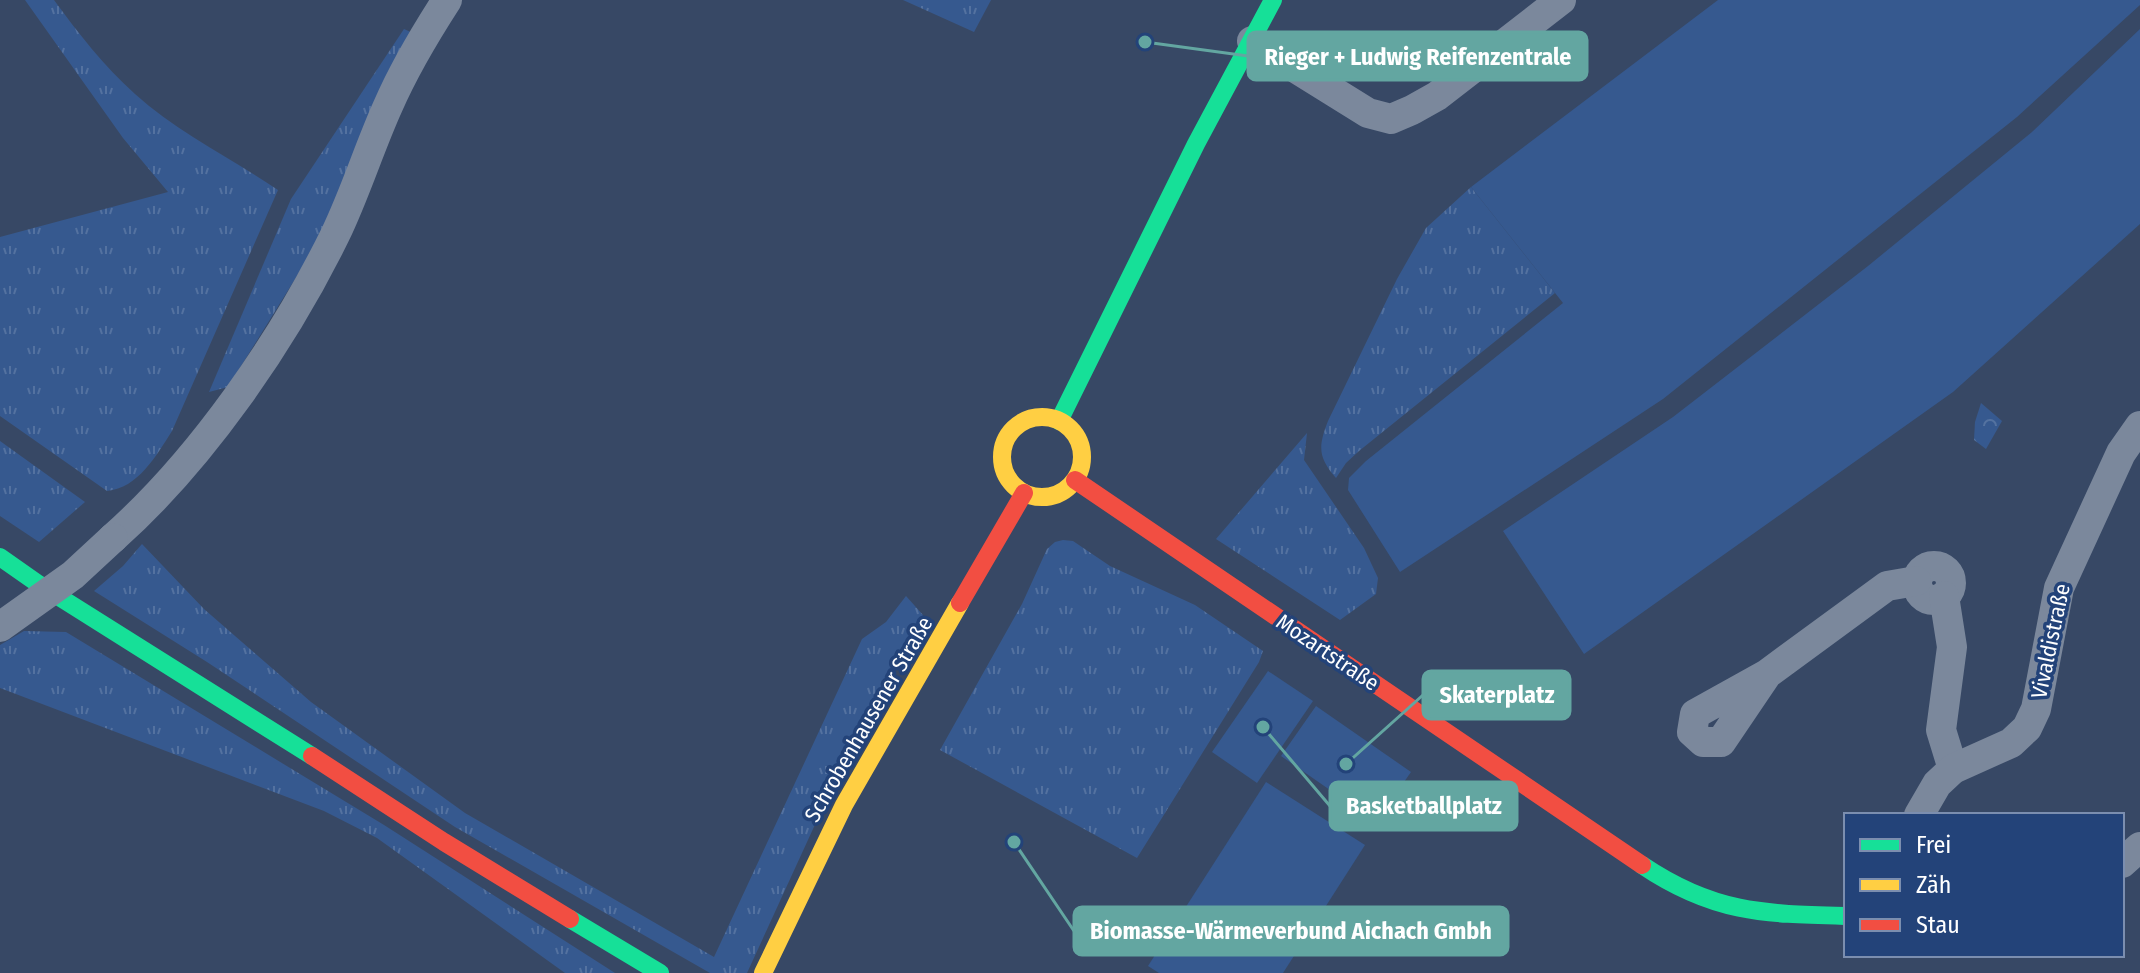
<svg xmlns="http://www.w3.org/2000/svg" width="2140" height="973" viewBox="0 0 2140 973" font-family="'Fira Sans Condensed',sans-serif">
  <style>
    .grass { fill: url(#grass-tufts) }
    .park { fill: url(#park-crowns) }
    .garden { fill: #36598f }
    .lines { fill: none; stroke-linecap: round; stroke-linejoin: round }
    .street { stroke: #7b889c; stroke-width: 30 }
    .fast { stroke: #16e098; stroke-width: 18 }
    .slow { stroke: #ffcf43; stroke-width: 18 }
    .jam { stroke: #f24e42; stroke-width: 18 }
    .street-bridge { stroke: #7b889c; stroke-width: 30 }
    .labels { text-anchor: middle; stroke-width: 7; stroke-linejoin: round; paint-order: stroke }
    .street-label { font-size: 22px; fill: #fff; stroke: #234379 }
    .leader { fill: none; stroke: #63a6a1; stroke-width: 3 }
    .callout-dot { fill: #63a6a1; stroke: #234379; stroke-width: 3 }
    .callout { fill: #63a6a1; stroke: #63a6a1; stroke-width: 3 }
    .callout-label { font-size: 24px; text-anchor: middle; font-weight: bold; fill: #fff }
  </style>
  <defs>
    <pattern id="grass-tufts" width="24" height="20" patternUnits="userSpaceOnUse" patternTransform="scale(2)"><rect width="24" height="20" fill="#36598f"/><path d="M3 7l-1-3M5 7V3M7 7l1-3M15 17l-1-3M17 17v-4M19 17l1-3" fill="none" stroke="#5472a0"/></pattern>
    <pattern id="park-crowns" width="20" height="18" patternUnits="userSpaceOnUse" patternTransform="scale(2)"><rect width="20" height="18" fill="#36598f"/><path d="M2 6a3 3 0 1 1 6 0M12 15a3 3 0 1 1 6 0" fill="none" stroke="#5472a0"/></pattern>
  </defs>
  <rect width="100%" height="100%" fill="#374865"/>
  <!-- grass -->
  <g class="grass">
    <path d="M25,0H54C78,33 104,66 135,94C177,132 231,158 278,190L172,431C156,456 138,488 107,491L0,416V237L168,192L123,138Z"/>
    <path d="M903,0H991L974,32Z"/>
    <path d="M404,29L415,34L328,226L228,387L209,392L291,199Z"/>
    <path d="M1471,187L1555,293L1359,451L1346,463L1336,478C1318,457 1318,447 1328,421L1397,279L1426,228Z"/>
    <path d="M1307,433L1304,460L1364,548L1378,578L1376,594L1340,620L1216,539Z"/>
    <path d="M0,441L85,502L39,542L0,516Z"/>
    <path d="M1063,540L1073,541L1110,566L1195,605L1263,651L1259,662L1137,858L940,750L1022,604L1047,549L1055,542Z"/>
    <path d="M142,544L204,609L311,702L465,813L714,957L862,639L886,622L906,596L923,615L829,794L747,973H710L455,827L207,662L94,591L123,566Z"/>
    <path d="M24,631L66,632L384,825L615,973H565L377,838L324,811L0,688V645Z"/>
  </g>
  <!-- park -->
  <path class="park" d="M1981,403L2002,421L1986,449L1974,440L1975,422Z"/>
  <!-- garden -->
  <g class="garden">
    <path d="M1718,0H2140V5L2017,117L1663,399L1400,572L1348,490L1349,478L1366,461L1563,303L1471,187Z"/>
    <path d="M2140,29V224L1953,392L1584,654L1503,531L1673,417L1868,266L2032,132Z"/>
    <path d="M1268,671L1313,701L1257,783L1212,752Z"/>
    <path d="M1316,706L1411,772L1376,822L1281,756Z"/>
    <path d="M1266,782L1365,845L1283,973H1159L1148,966Z"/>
  </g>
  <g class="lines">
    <!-- street -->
    <g class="street">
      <path d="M1252,41L1368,113L1391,119L1412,110L1437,96L1561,0"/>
      <path d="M113,538C201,460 283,341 335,235C355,194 369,148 388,106C404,69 425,34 447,0"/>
      <circle cx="1934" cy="583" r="17"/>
      <path d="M1944,596L1952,647L1941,730L1953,769"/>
      <path d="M1767,674L1721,742H1703L1692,732L1695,714L1767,674L1887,586L1916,581"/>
      <path d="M1919,815L1937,784L1953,769L2011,743L2027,728L2036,709L2059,588L2121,453L2140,426"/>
      <path d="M2122,863L2140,847"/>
    </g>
    <!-- fast -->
    <g class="fast">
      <path d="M1059,421L1196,144L1273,0"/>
      <path d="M0,557L37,583L312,756"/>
      <path d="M1642,865C1713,913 1763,914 1846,916"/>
      <path d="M570,919L660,973"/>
    </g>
    <!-- slow -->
    <g class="slow">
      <circle cx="1042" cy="457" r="40"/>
      <path d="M763,973L844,805L960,603"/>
    </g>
    <!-- jam -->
    <g class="jam">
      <path d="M1075,480L1642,865"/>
      <path d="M960,603L1024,493"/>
      <path d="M312,756L444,842L570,919"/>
    </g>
    <!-- street-bridge -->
    <path class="street-bridge" d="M0,627L73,575L113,538"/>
  </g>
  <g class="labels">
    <!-- street labels -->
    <g class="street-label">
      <text transform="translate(2050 641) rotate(-78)" y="8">Vivaldistraße</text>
      <text transform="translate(1328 652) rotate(34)" y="8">Mozartstraße</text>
      <text transform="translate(868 719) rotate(-60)" y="8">Schrobenhausener Straße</text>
    </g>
  </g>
  <!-- callouts -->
  <path class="leader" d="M1145 42L1248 56M1346 764L1423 695M1263 727L1330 806M1014 842L1074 931"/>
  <g class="callout-dot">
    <circle cx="1145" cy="42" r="8"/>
    <circle cx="1346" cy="764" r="8"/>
    <circle cx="1263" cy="727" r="8"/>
    <circle cx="1014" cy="842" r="8"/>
  </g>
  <g class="callout">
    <rect x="1248" y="32" width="339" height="48" rx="8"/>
    <rect x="1423" y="671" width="147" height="48" rx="8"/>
    <rect x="1330" y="782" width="187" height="48" rx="8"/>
    <rect x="1074" y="907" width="434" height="48" rx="8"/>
  </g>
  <g class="callout-label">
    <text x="1418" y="65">Rieger + Ludwig Reifenzentrale</text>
    <text x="1497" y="703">Skaterplatz</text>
    <text x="1424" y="814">Basketballplatz</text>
    <text x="1291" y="939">Biomasse-Wärmeverbund Aichach Gmbh</text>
  </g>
  <!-- legend -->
  <rect x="1844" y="813" width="280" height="144" fill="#234379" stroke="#7b8eaf" stroke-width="2"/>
  <rect x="1860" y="839" width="40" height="12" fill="#16e098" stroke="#7b8eaf" stroke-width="2"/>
  <text x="1916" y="853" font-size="24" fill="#ffffff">Frei</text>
  <rect x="1860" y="879" width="40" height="12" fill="#ffcf43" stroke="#7b8eaf" stroke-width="2"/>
  <text x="1916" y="893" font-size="24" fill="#ffffff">Zäh</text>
  <rect x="1860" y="919" width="40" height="12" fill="#f24e42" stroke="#7b8eaf" stroke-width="2"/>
  <text x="1916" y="933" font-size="24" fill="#ffffff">Stau</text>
</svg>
